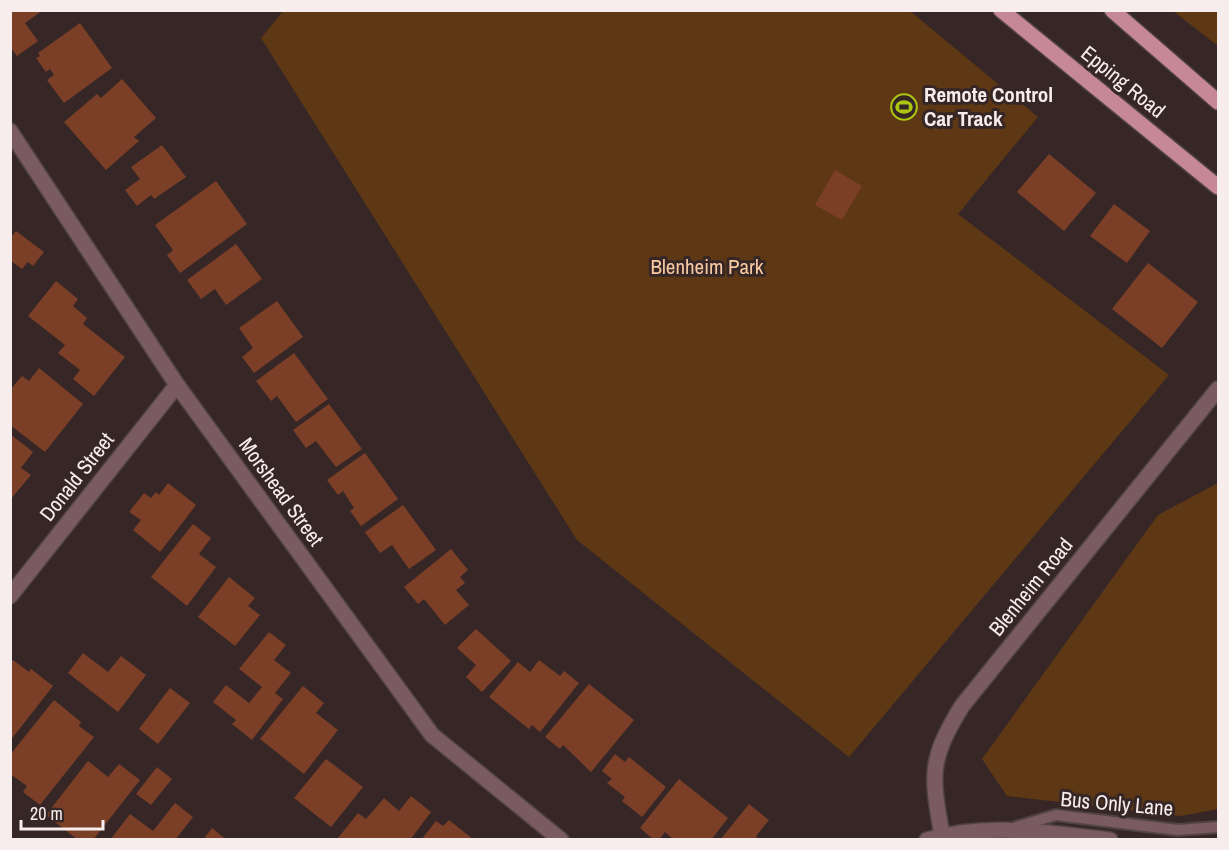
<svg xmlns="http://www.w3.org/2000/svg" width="1229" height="850" viewBox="0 0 1229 850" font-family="'Archivo Narrow',sans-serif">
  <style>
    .green { fill: #5e3814 }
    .building { fill: #7b3e26 }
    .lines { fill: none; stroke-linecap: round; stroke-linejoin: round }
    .service-casing { stroke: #514342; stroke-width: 14 }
    .minor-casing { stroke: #514342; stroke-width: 18 }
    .primary-casing { stroke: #514342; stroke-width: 18 }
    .service { stroke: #7a5b62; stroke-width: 10 }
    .minor { stroke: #7a5b62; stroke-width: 15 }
    .primary { stroke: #c68897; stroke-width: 15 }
    .labels { text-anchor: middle; stroke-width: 6; stroke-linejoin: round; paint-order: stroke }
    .street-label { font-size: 21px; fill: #f8eded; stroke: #362726 }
    .poi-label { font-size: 21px; font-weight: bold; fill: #f8eded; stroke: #362726; text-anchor: start }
    .park-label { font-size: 21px; fill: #f8c9a3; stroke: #362726 }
  </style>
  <rect width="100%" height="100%" fill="#362726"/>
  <!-- green -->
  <g class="green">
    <path d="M284,10L910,11L1038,117L958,214L1169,375L849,757L577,540L261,38Z"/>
    <path d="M1173,11H1218V46Z"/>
    <path d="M1218,483V809L1181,816L1007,796L982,759L1158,515Z"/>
  </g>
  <!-- building -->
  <g class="building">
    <path d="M10,10H43L25,23L38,41L17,56L10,47Z"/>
    <path d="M80,23L112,68L64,103L47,80L54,75L50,69L46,72L36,58L40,56L38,53Z"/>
    <path d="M122,79L156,118L134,137L139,141L106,170L64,122L97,94L101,98Z"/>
    <path d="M162,145L186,177L154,199L151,195L137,206L125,190L140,179L131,167Z"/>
    <path d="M1049,154L1096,193L1064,231L1017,192Z"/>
    <path d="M835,170L862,186L842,220L815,205Z"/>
    <path d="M216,181L247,224L180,273L167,255L173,250L155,225Z"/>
    <path d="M1114,204L1150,231L1127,263L1090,236Z"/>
    <path d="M16,231L44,252L33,266L28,262L22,269L10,260V238Z"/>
    <path d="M236,244L262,279L226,305L215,289L201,299L187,280Z"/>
    <path d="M1148,263L1198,302L1162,348L1112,309Z"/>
    <path d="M56,281L78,299L73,306L87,318L83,324L125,357L94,396L73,379L80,370L58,353L65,345L28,316Z"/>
    <path d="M277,301L303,337L254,373L242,357L253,348L239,328Z"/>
    <path d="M294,353L328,399L296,422L277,396L271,401L256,381Z"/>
    <path d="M39,368L83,404L45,452L10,425V390L22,376L29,381Z"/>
    <path d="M329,404L362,449L336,467L316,441L306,448L293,430Z"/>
    <path d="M10,434L33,452L21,468L31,475L10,500Z"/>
    <path d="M365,453L398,499L361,526L350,511L354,508L343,491L338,495L327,480Z"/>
    <path d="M168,483L196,505L160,552L133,530L141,520L129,512L144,493L151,498L156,492L159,495Z"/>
    <path d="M403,505L436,550L409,569L392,545L380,553L365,532Z"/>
    <path d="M193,524L211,538L199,554L216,567L187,606L151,577Z"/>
    <path d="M451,549L468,570L460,577L465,583L456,590L469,605L445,625L424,599L418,604L404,587Z"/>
    <path d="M229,577L255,598L248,606L260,615L235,646L198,617Z"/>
    <path d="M476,629L511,661L482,692L466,677L476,665L457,648Z"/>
    <path d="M269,632L286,645L274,660L291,673L275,693L283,699L252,740L232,724L236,720L213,702L226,685L249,703L262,687L239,669Z"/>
    <path d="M83,653L108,672L121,656L146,675L118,712L68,673Z"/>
    <path d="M13,660L29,672L31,669L53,686L10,741V663Z"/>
    <path d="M539,660L560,676L564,671L579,683L540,732L532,725L529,729L489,697L518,662L530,672Z"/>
    <path d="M589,684L634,720L591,772L563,745L560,749L545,737Z"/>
    <path d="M303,686L324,703L316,713L338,730L304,774L260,739Z"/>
    <path d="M170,688L190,703L158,744L139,729Z"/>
    <path d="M54,700L81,722L79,726L94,737L40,805L23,792L27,786L10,774V755Z"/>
    <path d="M615,754L625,762L629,757L666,787L642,817L622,801L625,797L607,783L612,779L602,771Z"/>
    <path d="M326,759L363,787L331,827L294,798Z"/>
    <path d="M88,761L108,777L119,764L140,780L93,840H78L46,815Z"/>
    <path d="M157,767L172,779L151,805L136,794Z"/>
    <path d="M679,779L728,818L711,840H674L665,832L659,840H654L640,828Z"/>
    <path d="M411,796L431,812L410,840L338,838L358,813L366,819L384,798L399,811Z"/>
    <path d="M175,803L193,817L175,840H110L130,814L153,831Z"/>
    <path d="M749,804L769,820L756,836L759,840H720Z"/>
    <path d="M449,820L474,840H421L436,821L443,826Z"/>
    <path d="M212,828L227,840H203Z"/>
  </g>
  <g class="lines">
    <!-- service casing -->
    <g class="service-casing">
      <path id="service" d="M1016,827L1056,815L1178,830L1218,827"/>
    </g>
    <!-- minor casing -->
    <g class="minor-casing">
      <g id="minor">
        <path d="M10,131L177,385L432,735L561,840"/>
        <path d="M10,596L177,385"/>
        <path d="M942,835C931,774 929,760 962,706L1218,389"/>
        <path d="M927,840C987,822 1048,833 1110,840"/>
      </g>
    </g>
    <!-- primary casing -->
    <g class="primary-casing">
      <g id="primary">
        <path d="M1001,10L1218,187"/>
        <path d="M1112,10L1218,102"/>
      </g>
    </g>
    <!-- service -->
    <use href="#service" class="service"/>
    <!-- minor -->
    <use href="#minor" class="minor"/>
    <!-- primary -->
    <use href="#primary" class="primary"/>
  </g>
  <!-- icons -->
  <defs>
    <g id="stadium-ring" transform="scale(1.35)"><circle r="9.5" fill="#362726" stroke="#acc612" stroke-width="1.5"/><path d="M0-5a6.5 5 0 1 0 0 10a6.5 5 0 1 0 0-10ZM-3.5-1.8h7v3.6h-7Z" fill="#acc612"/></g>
  </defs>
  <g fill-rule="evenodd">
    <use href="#stadium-ring" x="904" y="107"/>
  </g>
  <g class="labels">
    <!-- street labels -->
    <g class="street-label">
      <text transform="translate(1123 82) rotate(39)" y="7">Epping Road</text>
      <text transform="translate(77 477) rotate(-52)" y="7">Donald Street</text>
      <text transform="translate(281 492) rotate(54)" y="7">Morshead Street</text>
      <text transform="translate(1031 587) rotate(-51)" y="7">Blenheim Road</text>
      <text transform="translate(1117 804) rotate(5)" y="7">Bus Only Lane</text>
    </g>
    <!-- poi labels -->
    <g class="poi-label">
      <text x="924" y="102">Remote Control<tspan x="924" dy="24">Car Track</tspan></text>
    </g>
    <!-- park labels -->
    <g class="park-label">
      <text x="707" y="274">Blenheim Park</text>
    </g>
  </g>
  <!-- border -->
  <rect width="1229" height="850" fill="none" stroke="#f8eded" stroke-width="24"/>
  <!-- scale -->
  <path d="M21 820v9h82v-9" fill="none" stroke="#f8eded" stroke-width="3"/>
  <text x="30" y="820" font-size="18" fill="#f8eded" stroke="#362726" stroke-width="4.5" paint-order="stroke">20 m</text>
</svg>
